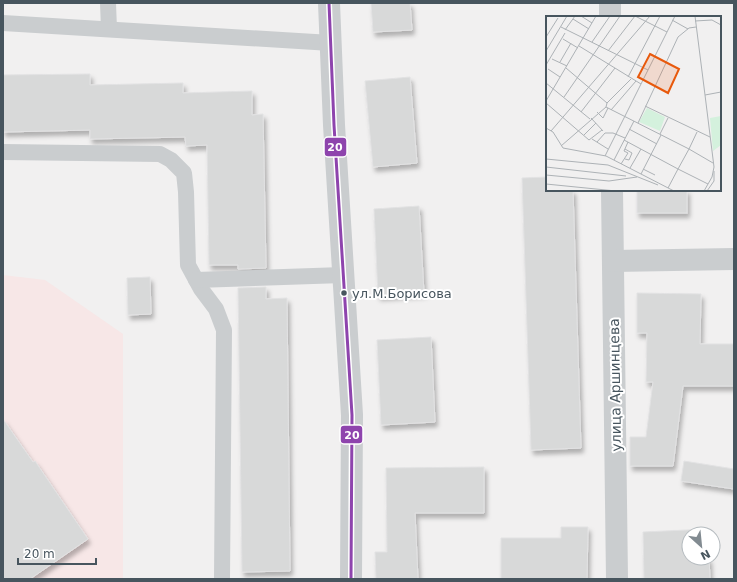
<svg xmlns="http://www.w3.org/2000/svg" width="737" height="582" viewBox="0 0 737 582" font-family="'DejaVu Sans',sans-serif">
  <style>
    .medical { fill: #f7e7e7 }
    .building { fill: #d8d9d9; stroke: #e2e2e3; filter: url(#shadow) }
    .lines { fill: none; stroke-linecap: round; stroke-linejoin: round }
    .lane { stroke: #cacdcf; stroke-width: 16 }
    .street { stroke: #cacdcf; stroke-width: 22 }
    .bus-1-casing { stroke: #fff; stroke-width: 6 }
    .bus-1 { stroke: #8e44ad; stroke-width: 3 }
    .bus-dot { fill: #47555e; stroke: #fff; stroke-width: 1.5 }
    .labels { text-anchor: middle; stroke-width: 4; stroke-linejoin: round; paint-order: stroke }
    .bus-label { font-size: 13px; fill: #47555e; stroke: #fff; text-anchor: start }
    .street-label { font-size: 14px; fill: #47555e; stroke: #fff }
    .inset-road { fill: none; stroke: #adb2b6; stroke-width: 1 }
    .view { fill: #e8590c; fill-opacity: 0.15; stroke: #e8590c; stroke-width: 2 }
    .inset-edge { fill: none; stroke: #47555e; stroke-width: 2 }
    .line-badge { stroke: #fff; stroke-width: 1.5 }
    .badge-label { font-size: 11px; text-anchor: middle; font-weight: bold; fill: #fff }
  </style>
  <defs>
    <filter id="shadow"><feDropShadow dx="2.5" dy="4.5" stdDeviation="2" flood-color="#0004"/></filter>
  </defs>
  <rect width="100%" height="100%" fill="#f1f0f0"/>
  <!-- medical -->
  <path class="medical" d="M3,275L45,280L123,334V579H3Z"/>
  <!-- building -->
  <g class="building">
    <path d="M371,3H410L412,30L373,32Z"/>
    <path d="M90,74V85L183,83V93L252,91V115L263,114L266,268L238,269V265H209L207,145L186,146L185,137L90,139V130L3,132V75Z"/>
    <path d="M410,77L417,163L373,167L365,81Z"/>
    <path d="M547,177V190H573L581,448L531,450L522,178Z"/>
    <rect x="637" y="190" width="50" height="23"/>
    <path d="M419,206L424,293L378,296L374,209Z"/>
    <path d="M150,277L151,314L128,315L127,278Z"/>
    <path d="M266,287V299L287,298L290,571L242,572L238,288Z"/>
    <path d="M637,293L701,294L700,344H734V386H683L673,466H630V437H646L653,382H646L647,333H637Z"/>
    <path d="M431,337L435,422L381,425L377,340Z"/>
    <path d="M3,419L33,462L35,461L88,539L30,579H3Z"/>
    <path d="M684,461L734,469V489L681,481Z"/>
    <path d="M484,467V513H415L418,579H376L375,552H387L386,468Z"/>
    <path d="M561,527H588L587,579H501V538H561Z"/>
    <path d="M708,529L709,534H689V558H709L710,579H644L643,532Z"/>
  </g>
  <g class="lines">
    <!-- lane -->
    <g class="lane">
      <path d="M108,3L109,29"/>
      <path d="M3,23L331,43"/>
      <path d="M3,152L160,154L171,160L184,173L186,192L188,265L201,289L216,309L224,330L222,579"/>
      <path d="M196,280L343,275"/>
    </g>
    <!-- street -->
    <g class="street">
      <path d="M329,3L334,125L352,415L351,579"/>
      <path d="M610,3V17"/>
      <path d="M612,190L617,579"/>
      <path d="M613,261L734,259"/>
    </g>
    <!-- bus-1 casing -->
    <g class="bus-1-casing">
      <path id="bus-1" d="M329,3L334,125L352,415L351,579"/>
    </g>
    <!-- bus-1 -->
    <use href="#bus-1" class="bus-1"/>
  </g>
  <!-- markers -->
  <circle class="bus-dot" cx="344" cy="293" r="3.5"/>
  <g class="labels">
    <!-- bus labels -->
    <g class="bus-label">
      <text x="352" y="298">ул.М.Борисова</text>
    </g>
    <!-- street labels -->
    <g class="street-label">
      <text transform="translate(615 385) rotate(-91)" y="5">улица Аршинцева</text>
    </g>
  </g>
  <!-- overview -->
  <g transform="translate(546 16)">
    <rect width="175" height="175" fill="#f1f0f0"/>
    <path d="M101,92L119,101L114,115L93,106ZM175,100V129L167,135L164,102Z" fill="#d4f1dd"/>
    <path class="inset-road" d="M35,0L46,7M89,0L121,16M149,0L159,79M27,3L43,13M126,4L142,13M149,5L166,4L175,9M15,11L102,54M19,14L29,0M0,21L12,2M17,23L32,32M46,26L64,0M33,30L95,68M0,35L21,0M62,35L89,0M6,43L21,50M14,46L25,27M0,49L19,17M20,52L61,87L60,91M2,53L14,61M82,61L114,0M0,67L44,103M18,81L74,0M0,85L50,0M0,87L43,124L56,114M61,87L85,63M99,90L164,121M60,91L143,133L151,116M65,94L90,65M35,96L69,52M51,96L57,102L62,92M45,102L57,115M92,107L132,21L143,12L150,11M0,112L7,116L17,132L60,140L128,175M83,113L111,128M5,115L104,0M59,117H67L79,122M114,118L122,102M38,119L50,107M46,123L62,133M78,124L132,153M51,126L59,117M15,130L60,91M79,133L86,137L83,144L79,143M59,140L129,0M0,143L62,149L112,169M68,144L88,105M75,148L82,137L78,135L82,126M0,151L80,160M84,152L95,133M97,153L109,159M95,158L115,119M0,159L63,165L91,161M0,168L70,175M162,168L132,153L143,133L167,147M122,172L132,153M158,175L166,161L168,151L159,79L175,76M161,175L168,165V155"/>
    <path class="view" d="M104,38L133,53L122,77L92,61Z"/>
    <rect width="175" height="175" class="inset-edge"/>
  </g>
  <g class="line-badge">
    <rect x="324" y="137" width="23" height="20" rx="4" fill="#8e44ad"/>
    <rect x="340" y="425" width="23" height="19" rx="4" fill="#8e44ad"/>
  </g>
  <g class="badge-label">
    <text x="335" y="151">20</text>
    <text x="352" y="439">20</text>
  </g>
  <!-- border -->
  <rect width="737" height="582" fill="none" stroke="#47555e" stroke-width="8"/>
  <!-- north arrow -->
  <g transform="translate(701 546) rotate(153)"><circle r="19" fill="#ffffff" stroke="#b5bbbf"/>
  <path d="M0-3L7 15L0 10L-7 15Z" fill="#828b91"/>
  <text y="-6" font-size="11" font-weight="bold" text-anchor="middle" fill="#47555e">N</text>
  </g>
  <!-- scale -->
  <path d="M18 558v6h78v-6" fill="none" stroke="#47555e" stroke-width="2"/>
  <text x="24" y="558" font-size="12" fill="#47555e" stroke="#ffffff" stroke-width="3" paint-order="stroke">20 m</text>
</svg>
